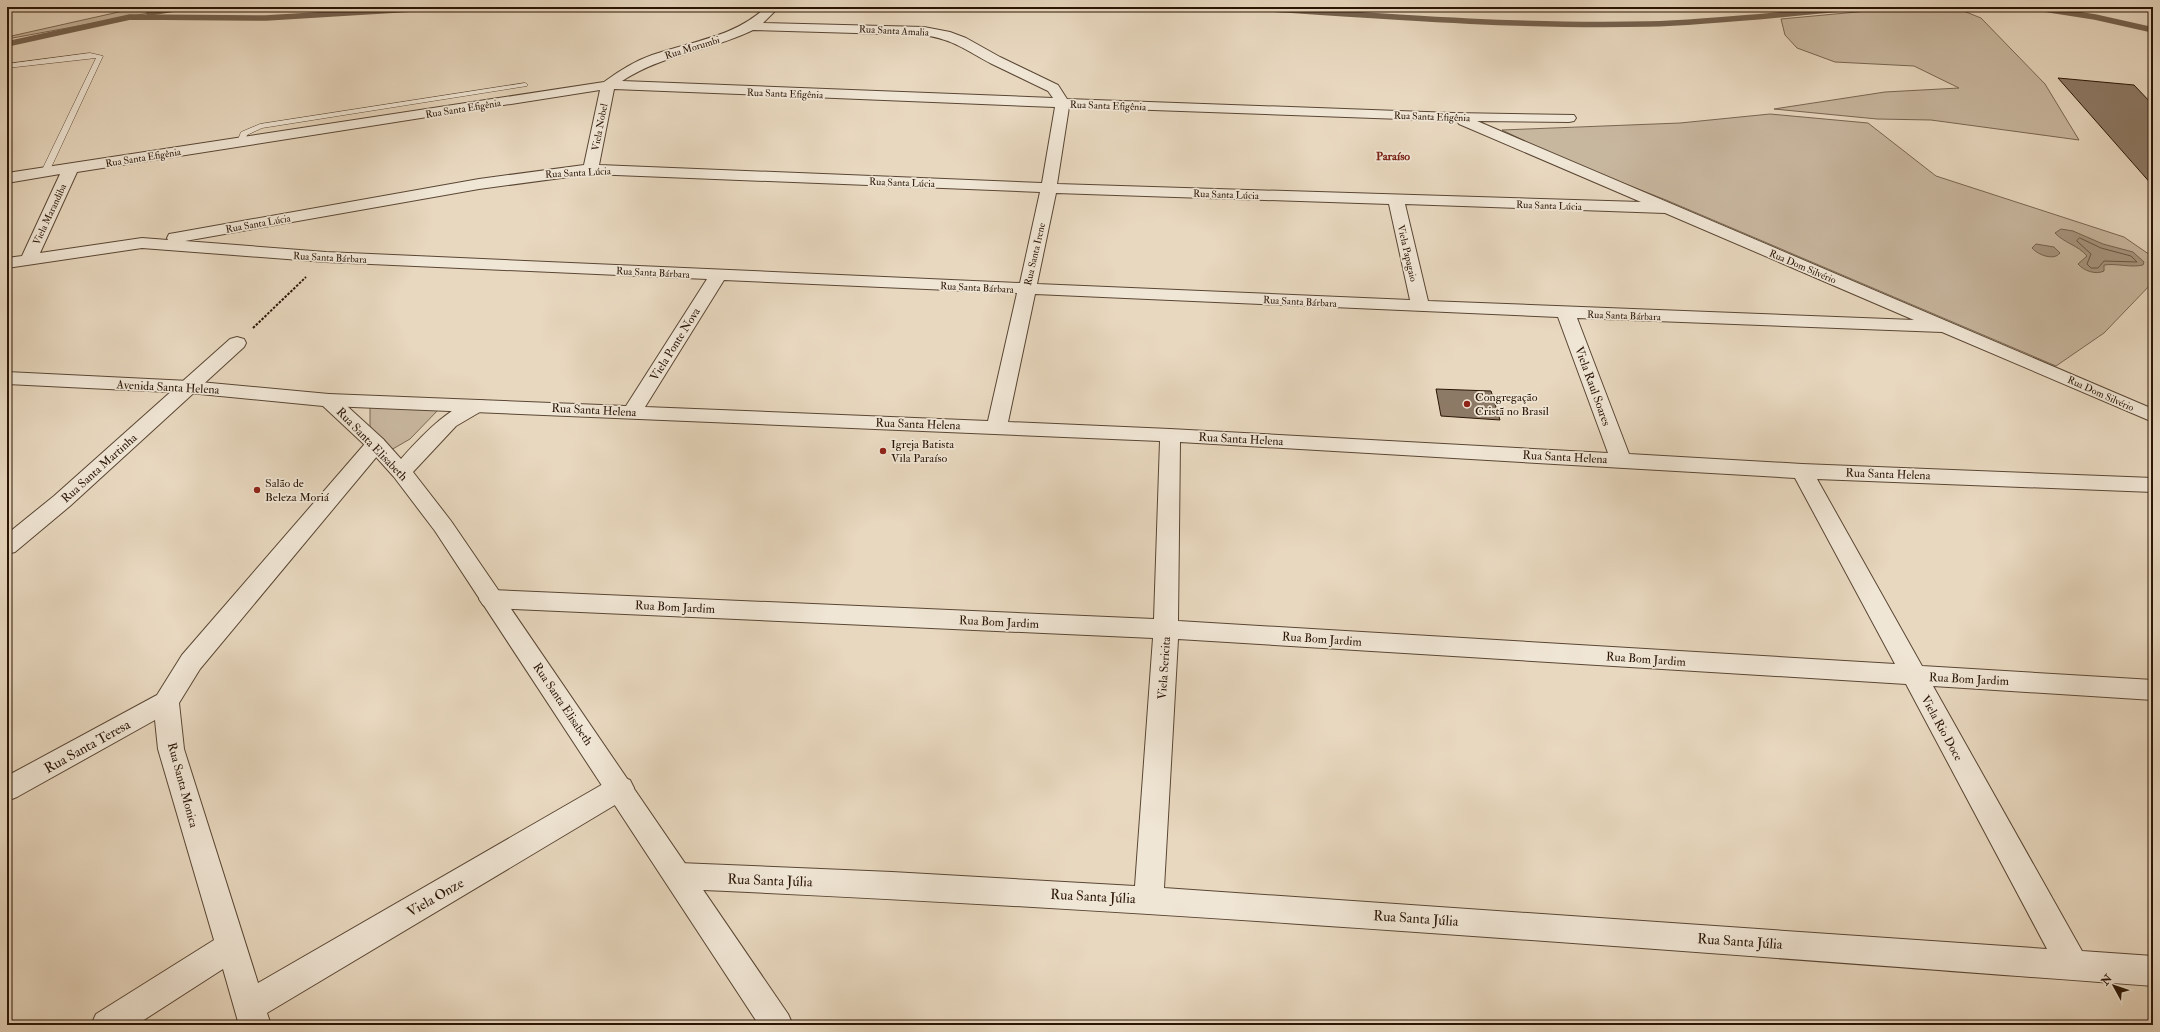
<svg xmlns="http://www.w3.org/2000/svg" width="2160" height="1032" viewBox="0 0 2160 1032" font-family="'IM FELL Double Pica',serif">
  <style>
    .green { fill: #c8b79f; stroke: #796652 }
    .water { fill: #a79680; stroke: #75624f }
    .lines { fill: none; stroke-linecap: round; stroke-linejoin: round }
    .shore { stroke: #685642; stroke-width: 1 }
    .stream { stroke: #75624f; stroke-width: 5.5 }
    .building { fill: #8d7a66; stroke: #2a1505 }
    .service-casing { stroke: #5a4634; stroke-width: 1 }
    .minor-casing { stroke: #5a4634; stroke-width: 2 }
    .tertiary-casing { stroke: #5a4634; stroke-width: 2 }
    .path { stroke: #2a1505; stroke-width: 2; stroke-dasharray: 2.5 1.5; stroke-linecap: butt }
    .service { fill: #f0e6d5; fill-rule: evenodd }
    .minor { fill: #f0e6d5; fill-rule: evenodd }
    .tertiary { fill: #f0e6d5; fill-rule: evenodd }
    .poi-dot { fill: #8f2418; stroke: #f0e6d5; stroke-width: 1.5 }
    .labels { text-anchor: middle; stroke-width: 3.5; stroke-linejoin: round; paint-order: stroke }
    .far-street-label { font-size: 10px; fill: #2a1505; stroke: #f0e6d5 }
    .far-quarter-label { font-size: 12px; font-weight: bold; fill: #7a1f14; stroke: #f0e6d5 }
    .street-label { font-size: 12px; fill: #2a1505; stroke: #f0e6d5 }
    .poi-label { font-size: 12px; fill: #2a1505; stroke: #f0e6d5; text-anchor: start }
    .near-street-label { font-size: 14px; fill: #2a1505; stroke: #f0e6d5 }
  </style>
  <rect width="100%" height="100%" fill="#e8d8bf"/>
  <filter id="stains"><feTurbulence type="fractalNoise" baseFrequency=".005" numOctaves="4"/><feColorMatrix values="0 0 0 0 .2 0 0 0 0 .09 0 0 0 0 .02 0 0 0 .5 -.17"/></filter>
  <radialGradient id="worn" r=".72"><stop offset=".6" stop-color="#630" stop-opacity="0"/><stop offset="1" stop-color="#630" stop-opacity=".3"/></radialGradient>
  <!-- green -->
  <g class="green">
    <path d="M141,7H182L7,39V37Z"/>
    <path d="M1956,8L1981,18L2045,84L2079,140L1931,120L1877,119L1774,109L1885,92L1959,88L1914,66L1835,62L1797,48L1785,35L1781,19L1889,9Z"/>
    <path d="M1770,114L1868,123L1936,176L2124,237L2153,257V282L2104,333L2056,366L1666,200L1560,158L1502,130L1680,123Z"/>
    <path d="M370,407H441L410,439L391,450L370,430Z"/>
  </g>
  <!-- water -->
  <g class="water">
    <path d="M2061,229L2073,231L2103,244L2133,252L2144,262L2143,265C2130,268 2117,263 2104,265V271C2096,275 2084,271 2078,264L2087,256C2078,245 2064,243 2055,233Z"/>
    <path d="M2036,244L2054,247L2060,253C2054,261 2038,255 2032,248Z"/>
  </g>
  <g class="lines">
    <!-- shore -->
    <path class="shore" d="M2080,238L2101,248L2131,256L2137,262L2104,261L2098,268H2091L2087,264L2091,254L2077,241Z"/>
    <!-- stream -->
    <g class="stream">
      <path d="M1242,7C1377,16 1513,27 1648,24C1720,22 1791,13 1863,7"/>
      <path d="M2030,7L2095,17L2153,30"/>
      <path d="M149,13L187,7"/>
      <path d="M7,44L130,17L266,18L446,7"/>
    </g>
  </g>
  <!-- building -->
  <g class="building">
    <path d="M2058,78L2134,85L2153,105V186Z"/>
    <path d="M1436,389L1491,391L1500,420L1441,416Z"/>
  </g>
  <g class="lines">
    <!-- service casing -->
    <g class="service-casing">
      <g id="service">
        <path d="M90,53L103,56L49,172L42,174L41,172L96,58L7,68V64Z"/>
        <path d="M525,83L527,84V86L262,128L247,135L244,144L237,142L241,132L260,124Z"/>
      </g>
    </g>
    <!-- minor casing -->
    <g class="minor-casing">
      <g id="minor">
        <path d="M766,7H779L763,23L924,27L950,32L966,38L1000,57L1058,85L1067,99L1453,113L1574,115L1576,118L1574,121L1569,122L1477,121L2153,409V422L1942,332L1577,318L1629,454L1802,464L2153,478V492L1817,479L1922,666L2153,680V700L1933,686L2082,951L2153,956V986C1662,950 1171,910 679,889L669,885L664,876L669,867L679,863L892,872L1135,886L1153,638L491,608L483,605L479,599L483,593L491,590L1154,619L1160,441L329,406L322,404L319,400L322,396L329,394L626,406L707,279L326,262L142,248L7,268V258L22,256L60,174L7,183V173L604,82C619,71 635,61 652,55C692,41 735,37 766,7ZM753,30L924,35C955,40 965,50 992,64C1011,73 1029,82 1048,91L1053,98L622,81C663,54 710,51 753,30ZM614,89L1055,107L1042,183L599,165ZM600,90L584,165L479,179L175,233L169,234L167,238L168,240L142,238L40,253L77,172ZM1069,107L1457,121L1459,124L1641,202L1057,184ZM591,174L1040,192L1020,283L326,252L185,241L479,189ZM1056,193L1389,204L1410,300L1037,284ZM1405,204L1665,213L1914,320L1428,301ZM724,280L1017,293L988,421L645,407ZM1035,294L1558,317L1608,453L1170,429L1008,422ZM1180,442L1795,478L1895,664L1178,621ZM1178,639L1906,684L2047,949L1164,888Z"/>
        <path d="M237,337L244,339L246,343L244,347L70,506L15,552L7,554V534L54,496L230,339Z"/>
        <path d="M376,437L383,439L386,444L383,449L200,669L179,703L184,749L258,983L610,780L620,776L630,780L634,788L630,796L267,1013L271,1025H239L223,969L136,1025H91L96,1014L214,940L158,749L155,720L17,797L7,801V776L157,695L182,655L369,439Z"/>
      </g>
    </g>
    <!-- tertiary casing -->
    <g class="tertiary-casing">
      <path id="tertiary" d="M7,372L189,381L329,394L336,396L383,439L401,459C417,441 459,394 485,401L488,405L485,409L456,426L413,472L451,521L788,1014L793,1025H759L435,531L394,477L369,449L323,406L189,393L7,384Z"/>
    </g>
    <!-- path -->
    <path class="path" d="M253,328L306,277"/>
    <!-- service -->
    <use href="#service" class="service"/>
    <!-- minor -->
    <use href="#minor" class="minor"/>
    <!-- tertiary -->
    <use href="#tertiary" class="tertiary"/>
  </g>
  <!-- markers -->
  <g class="poi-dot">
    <circle cx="1467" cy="404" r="4"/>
    <circle cx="883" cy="451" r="4"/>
    <circle cx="257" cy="490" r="4"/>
  </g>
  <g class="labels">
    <!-- far-street labels -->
    <g class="far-street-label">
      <text transform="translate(894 30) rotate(3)" y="4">Rua Santa Amalia</text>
      <text transform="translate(692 47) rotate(-17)" y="4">Rua Morumbi</text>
      <text transform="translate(785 93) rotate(2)" y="4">Rua Santa Efigênia</text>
      <text transform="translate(1108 105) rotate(2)" y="4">Rua Santa Efigênia</text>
      <text transform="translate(463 108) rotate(-9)" y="4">Rua Santa Efigênia</text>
      <text transform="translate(1432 116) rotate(2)" y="4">Rua Santa Efigênia</text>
      <text transform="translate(599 127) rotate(-79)" y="4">Viela Nobel</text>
      <text transform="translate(143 157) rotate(-9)" y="4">Rua Santa Efigênia</text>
      <text transform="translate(578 172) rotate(-3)" y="4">Rua Santa Lúcia</text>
      <text transform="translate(902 182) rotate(2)" y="4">Rua Santa Lúcia</text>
      <text transform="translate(1226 194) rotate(2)" y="4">Rua Santa Lúcia</text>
      <text transform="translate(1549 205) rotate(2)" y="4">Rua Santa Lúcia</text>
      <text transform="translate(49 214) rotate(-65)" y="4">Viela Marandiba</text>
      <text transform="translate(258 223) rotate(-10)" y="4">Rua Santa Lúcia</text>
      <text transform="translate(1408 253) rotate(77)" y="4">Viela Papagaio</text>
      <text transform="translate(1034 254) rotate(-77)" y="4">Rua Santa Irene</text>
      <text transform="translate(330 257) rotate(3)" y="4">Rua Santa Bárbara</text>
      <text transform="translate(1803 266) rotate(23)" y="4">Rua Dom Silvério</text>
      <text transform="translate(653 272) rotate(3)" y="4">Rua Santa Bárbara</text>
      <text transform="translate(977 287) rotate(3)" y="4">Rua Santa Bárbara</text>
      <text transform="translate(1300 301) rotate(3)" y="4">Rua Santa Bárbara</text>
      <text transform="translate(1624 315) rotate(2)" y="4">Rua Santa Bárbara</text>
      <text transform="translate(2101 393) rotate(24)" y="4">Rua Dom Silvério</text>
    </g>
    <!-- far-quarter labels -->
    <g class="far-quarter-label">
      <text x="1393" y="160">Paraíso</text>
    </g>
    <!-- street labels -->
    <g class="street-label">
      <text transform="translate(675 344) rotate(-58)" y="4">Viela Ponte Nova</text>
      <text transform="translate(1593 386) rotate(70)" y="4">Viela Raul Soares</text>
      <text transform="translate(168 387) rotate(3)" y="4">Avenida Santa Helena</text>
      <text transform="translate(594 410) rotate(3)" y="4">Rua Santa Helena</text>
      <text transform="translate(918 424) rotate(2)" y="4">Rua Santa Helena</text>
      <text transform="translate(1241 439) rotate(3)" y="4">Rua Santa Helena</text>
      <text transform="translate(372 444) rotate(46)" y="4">Rua Santa Elisabeth</text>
      <text transform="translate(1565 457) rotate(3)" y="4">Rua Santa Helena</text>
      <text transform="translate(99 468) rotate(-42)" y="4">Rua Santa Martinha</text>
      <text transform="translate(1888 474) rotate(2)" y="4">Rua Santa Helena</text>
      <text transform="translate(675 607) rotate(3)" y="4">Rua Bom Jardim</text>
      <text transform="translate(999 622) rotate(3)" y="4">Rua Bom Jardim</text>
      <text transform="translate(1322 639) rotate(4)" y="4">Rua Bom Jardim</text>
      <text transform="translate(1646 659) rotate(4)" y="4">Rua Bom Jardim</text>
      <text transform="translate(1164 668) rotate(-86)" y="4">Viela Sericita</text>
      <text transform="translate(1969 679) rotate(3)" y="4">Rua Bom Jardim</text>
      <text transform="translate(563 704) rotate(56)" y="4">Rua Santa Elisabeth</text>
      <text transform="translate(1942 728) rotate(61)" y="4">Viela Rio Doce</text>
      <text transform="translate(183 785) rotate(75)" y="4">Rua Santa Monica</text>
    </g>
    <!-- poi labels -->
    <g class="poi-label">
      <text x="1475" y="401">Congregação<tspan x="1475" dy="14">Cristã no Brasil</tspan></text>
      <text x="891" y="448">Igreja Batista<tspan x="891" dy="14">Vila Paraíso</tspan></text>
      <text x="265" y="487">Salão de<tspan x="265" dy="14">Beleza Moriá</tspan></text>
    </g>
    <!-- near-street labels -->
    <g class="near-street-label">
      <text transform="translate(87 746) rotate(-29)" y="5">Rua Santa Teresa</text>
      <text transform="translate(770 880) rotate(2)" y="5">Rua Santa Júlia</text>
      <text transform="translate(1093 896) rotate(3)" y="5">Rua Santa Júlia</text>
      <text transform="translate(435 897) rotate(-30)" y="5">Viela Onze</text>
      <text transform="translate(1416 918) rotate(4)" y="5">Rua Santa Júlia</text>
      <text transform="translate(1740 941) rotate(4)" y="5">Rua Santa Júlia</text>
    </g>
  </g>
  <!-- margin -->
  <rect width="2160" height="1032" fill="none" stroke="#e8d8bf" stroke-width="24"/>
  <rect x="8" y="8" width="2144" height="1016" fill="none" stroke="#2a1505" stroke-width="2"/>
  <rect x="12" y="12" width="2136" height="1008" fill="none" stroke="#2a1505"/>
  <!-- north arrow -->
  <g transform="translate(2114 986) rotate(310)" stroke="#f0e6d5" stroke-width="3" paint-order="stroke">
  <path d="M0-3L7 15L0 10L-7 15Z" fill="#2a1505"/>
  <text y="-6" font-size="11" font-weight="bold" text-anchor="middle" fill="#2a1505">N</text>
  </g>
  <rect width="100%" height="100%" filter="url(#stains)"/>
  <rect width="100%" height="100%" fill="url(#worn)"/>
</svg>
